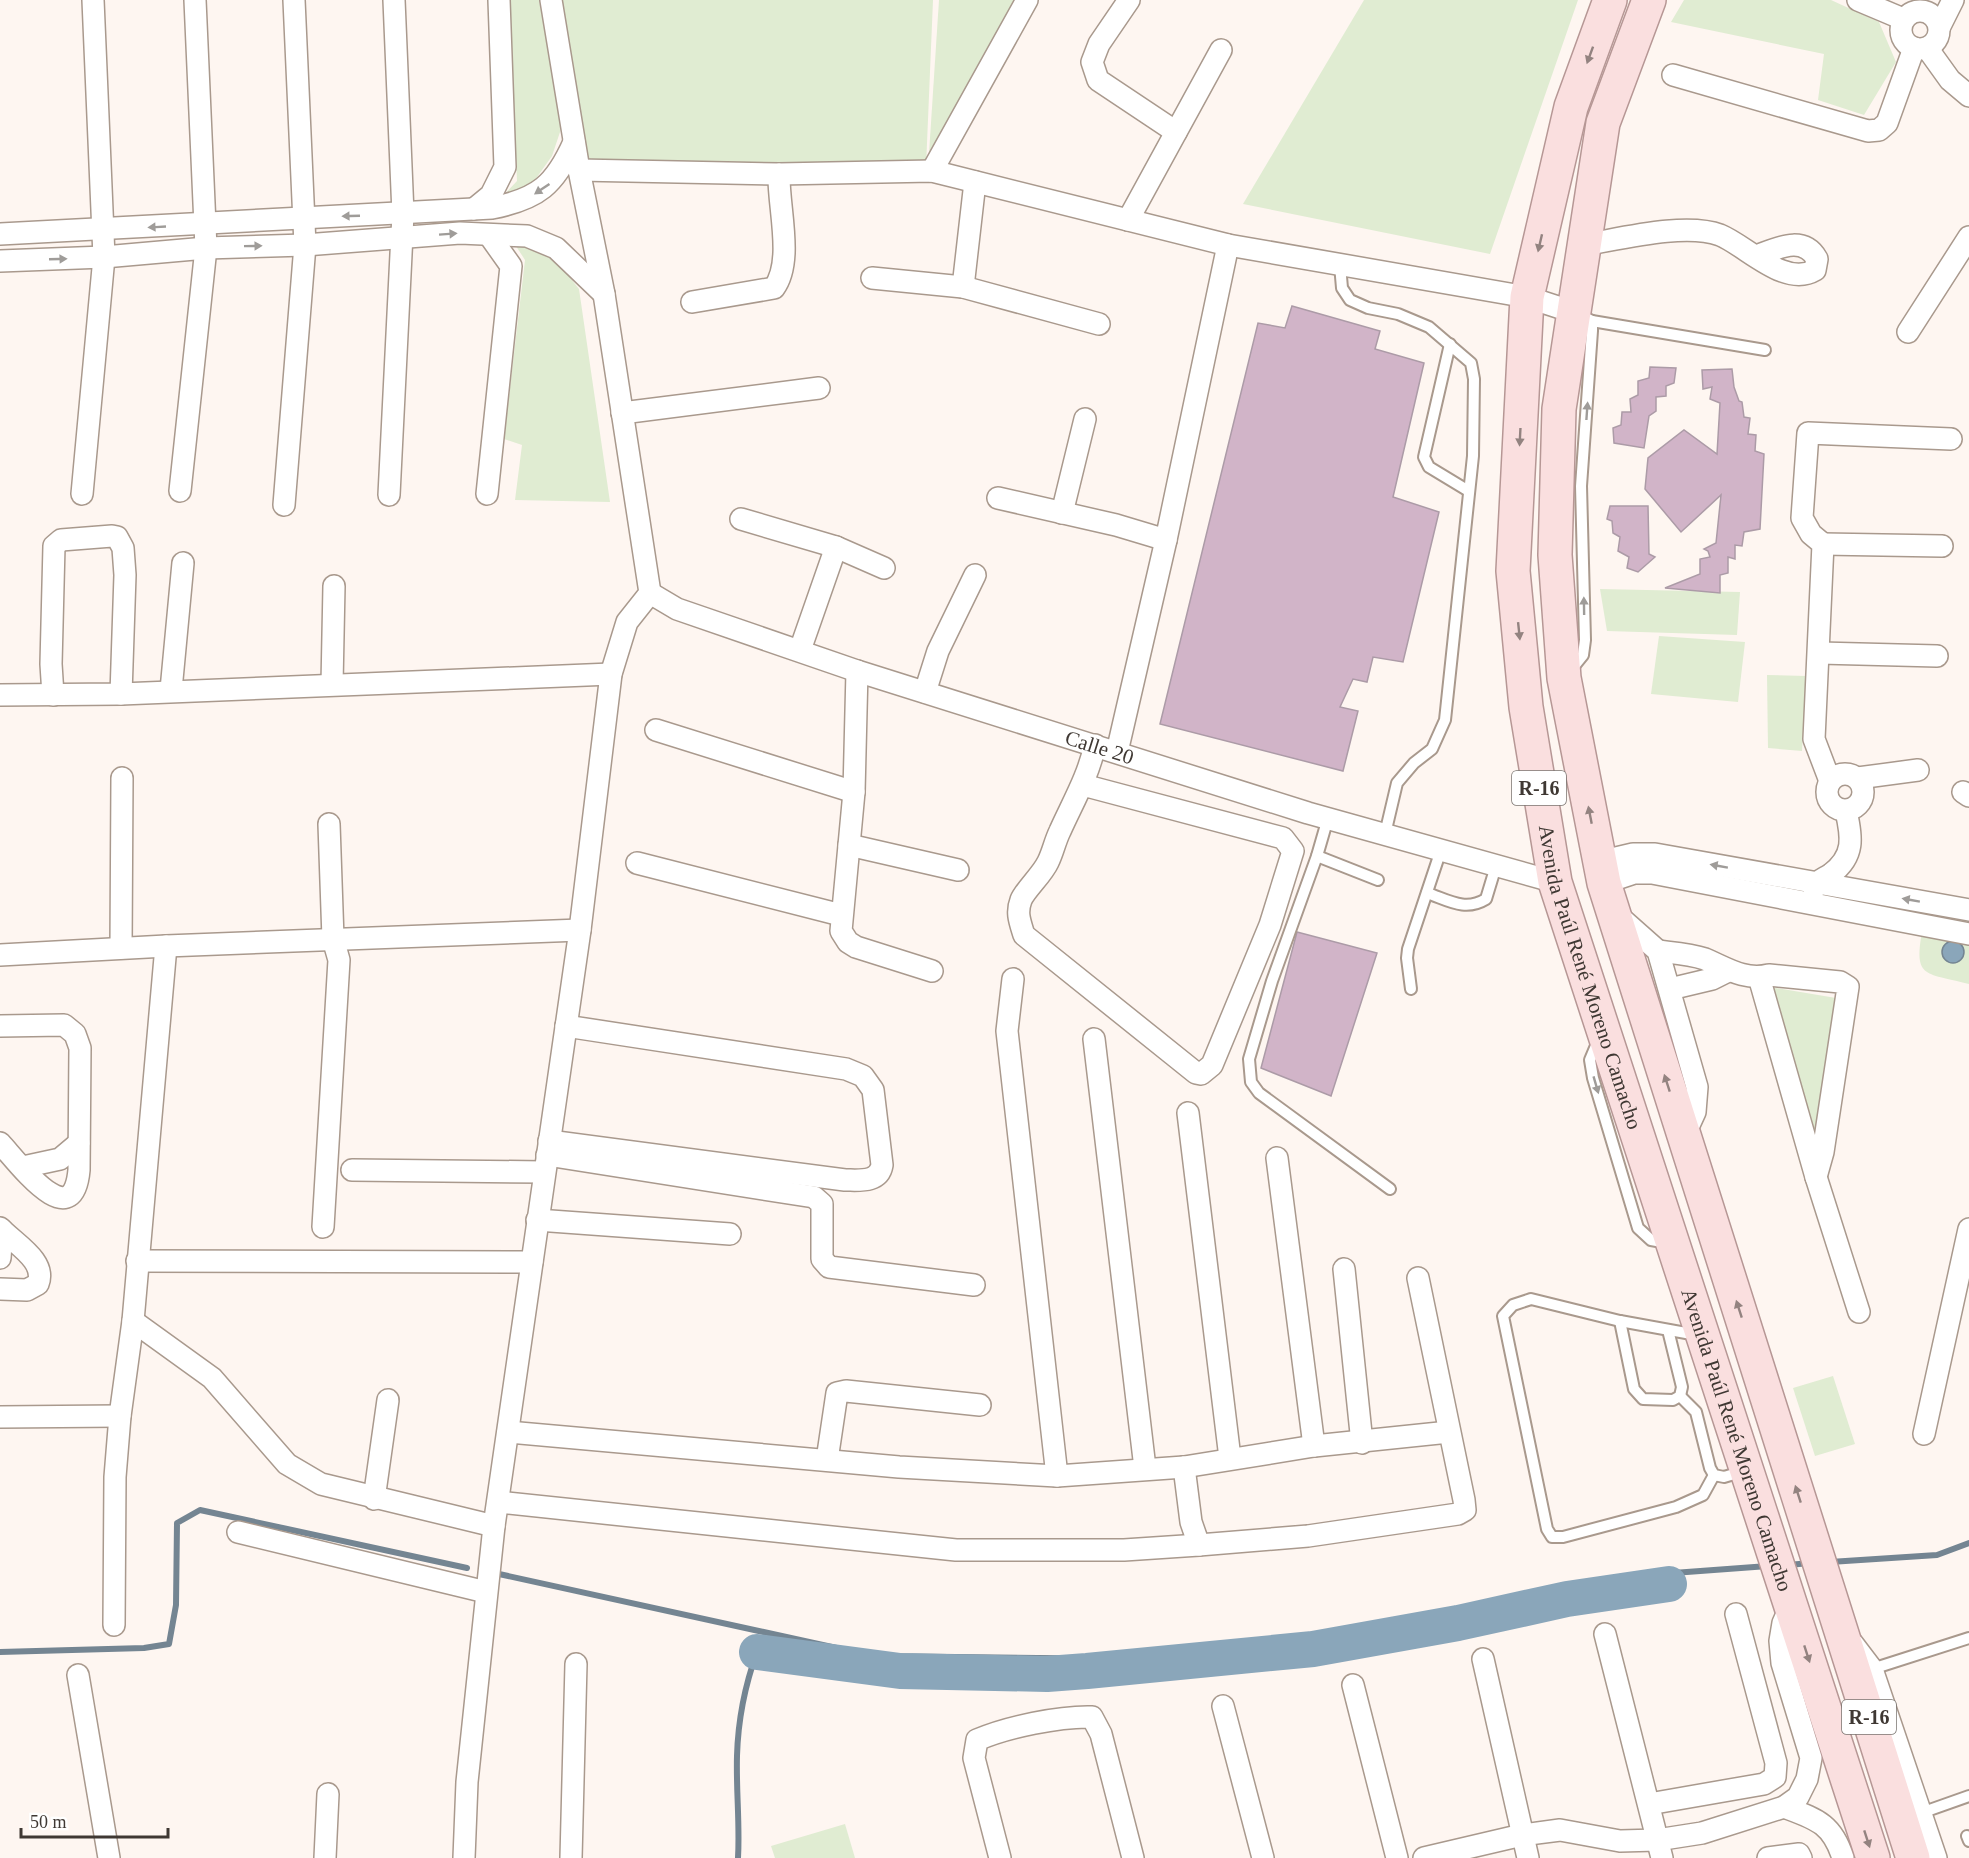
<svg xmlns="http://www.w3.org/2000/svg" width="1969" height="1858" viewBox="0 0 1969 1858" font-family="'Times New Roman',serif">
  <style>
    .green { fill: #e0ecd2 }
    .water { fill: #8aa6ba; stroke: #748592; stroke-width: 1.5 }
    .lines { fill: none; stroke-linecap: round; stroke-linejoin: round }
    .stream { stroke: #748592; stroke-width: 6 }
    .river { stroke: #8aa6ba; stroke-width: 36 }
    .building { fill: #d1b4c8; stroke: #ac9ba7; stroke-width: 1.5 }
    .lane-casing { stroke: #a9998d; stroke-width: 14 }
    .street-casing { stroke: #a9998d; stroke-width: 24 }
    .primary-casing { stroke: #b69795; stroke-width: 36 }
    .lane { stroke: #fff; stroke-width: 10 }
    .street { stroke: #fff; stroke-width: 21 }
    .primary { stroke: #fadfdf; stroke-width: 33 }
    .oneway { fill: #938380 }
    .oneway2 { fill: #9f9c99 }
    .labels { text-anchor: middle; stroke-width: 6; stroke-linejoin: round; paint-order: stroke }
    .shield { fill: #fff; stroke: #797470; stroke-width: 1.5 }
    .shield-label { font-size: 20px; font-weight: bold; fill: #3f3833 }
    .street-label { font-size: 21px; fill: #3f3833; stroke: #fff }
  </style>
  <rect width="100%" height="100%" fill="#fef6f1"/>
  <!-- green -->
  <g class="green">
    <path d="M510,0H539L563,123L552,156L527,191L502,197L517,181Z"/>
    <path d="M558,0H933L926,167L586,162Z"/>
    <path d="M939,0H1021L928,169Z"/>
    <path d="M1364,0H1578L1490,254L1243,204Z"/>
    <path d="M1684,0H1831L1879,22L1896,62L1864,115L1818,100L1824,54L1671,22Z"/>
    <path d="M514,243L552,255L579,289L610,502L515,500L522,445L504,439L525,260Z"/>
    <path d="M1600,589L1740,592L1737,635L1607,631Z"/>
    <path d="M1659,636L1745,642L1738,702L1651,694Z"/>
    <path d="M1767,675L1806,676L1802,751L1768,748Z"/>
    <path d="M1923,926L1969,943V984C1923,972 1913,979 1923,926Z"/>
    <path d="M1770,987L1836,998L1814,1140Z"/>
    <path d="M1833,1376L1855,1444L1815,1456L1793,1388Z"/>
    <path d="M845,1824L855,1858H775L771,1846Z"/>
  </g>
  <!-- water -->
  <circle class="water" cx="1953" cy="952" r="11"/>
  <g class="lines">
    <!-- stream -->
    <g class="stream">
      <path d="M1830,1562L1937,1555L1969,1543"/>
      <path d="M1788,1565L1810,1563"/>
      <path d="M499,1574L873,1656L1125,1659L1314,1638L1619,1577L1768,1566"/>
      <path d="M0,1652L144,1648L169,1644L176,1605L177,1523L200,1510L467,1568"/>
      <path d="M738,1858C740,1824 736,1791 737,1756C738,1721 745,1685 757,1652"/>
    </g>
    <!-- river -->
    <path class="river" d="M757,1652L900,1671L1047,1674L1087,1671L1313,1649L1458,1623L1567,1599L1669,1584"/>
  </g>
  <!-- building -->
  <g class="building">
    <path d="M1292,306L1380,331L1375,349L1424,363L1393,497L1439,512L1403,662L1373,657L1367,682L1353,679L1340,707L1358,711L1343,771L1160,724L1258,323L1285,328Z"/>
    <path d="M1650,367L1676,368L1674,383L1666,386V396L1656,397V411L1649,416L1644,448L1614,443L1613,428L1621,425L1622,412H1631L1630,399L1638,395V381L1649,378Z"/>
    <path d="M1732,369L1734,387L1739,401L1742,402L1744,417L1750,418L1748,434L1756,435L1755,451L1764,454L1760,529L1744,532L1742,546L1735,545V559L1728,557V573L1720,575V593L1665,588L1700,574V559L1710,557L1708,551L1704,549L1716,543L1721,495L1681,532L1645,489L1648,458L1684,430L1717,454L1720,403L1710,399L1712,387L1703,389L1702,370Z"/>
    <path d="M1610,506H1648L1649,554L1655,557L1638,572L1627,568L1629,557L1618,551L1620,537L1613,533L1612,521L1607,519Z"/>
    <path d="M1297,932L1377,953L1331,1096L1261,1068Z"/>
  </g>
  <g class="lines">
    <!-- lane casing -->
    <g class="lane-casing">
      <g id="lane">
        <path d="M1340,265L1342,288L1350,300L1368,308L1398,314L1429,327L1471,363L1474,379L1473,456L1445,720L1432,749L1414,763L1397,783L1385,834"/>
        <path d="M1592,321L1765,350"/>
        <path d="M1450,344L1424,457L1429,467L1467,490"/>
        <path d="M1570,671L1583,655L1585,640L1581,486L1592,331V321L1578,314"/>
        <path d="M1328,818L1317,856L1272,981L1249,1059L1251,1082L1259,1093L1390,1189"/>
        <path d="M1317,856L1378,880"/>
        <path d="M1427,893C1448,900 1465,912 1486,899L1496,866"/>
        <path d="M1411,989L1407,958L1408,949L1441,850"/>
        <path d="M1598,1041L1590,1060L1593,1078L1638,1228L1651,1240L1668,1243"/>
        <path d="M1620,1321L1634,1389L1643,1399L1673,1400L1680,1396L1682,1387L1668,1330"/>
        <path d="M1697,1335L1620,1321L1531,1299L1513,1305L1503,1316L1547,1529L1552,1537H1563L1676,1507L1703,1495L1714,1475"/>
        <path d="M1680,1396L1696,1412L1710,1468L1714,1475L1724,1477L1744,1471"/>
        <path d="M1872,1669L1969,1638"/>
        <path d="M1921,1813L1969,1796"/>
        <path d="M1967,1836L1969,1841"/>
      </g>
    </g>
    <!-- street casing -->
    <g class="street-casing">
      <g id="street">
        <path d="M1129,0L1099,44L1092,62L1098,80L1176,132"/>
        <path d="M1858,0L1903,19"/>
        <circle cx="1920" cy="30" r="19"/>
        <path d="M1940,26L1953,0"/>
        <path d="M1927,48L1950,80L1969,96"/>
        <path d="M1673,75L1868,131L1879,130L1887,123L1914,48"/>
        <path d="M579,170L779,174L932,171L1228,245L1527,297L1573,312"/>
        <path d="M932,171L1027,0"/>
        <path d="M474,209L491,195L505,167L499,0"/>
        <path d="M1128,220L1221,50"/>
        <path d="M0,234L492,208C538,199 555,185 574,142"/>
        <path d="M1583,245C1620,239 1685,222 1720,235C1747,246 1785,288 1815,270L1817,259C1803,234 1776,249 1756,256"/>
        <path d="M0,261L104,257L206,248L305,245L460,233L527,236L556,248L604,294"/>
        <path d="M872,278L963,287L1099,324"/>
        <path d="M963,287L975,182"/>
        <path d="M692,302L774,288C794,261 778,207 779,174"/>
        <path d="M1908,332L1969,237"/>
        <path d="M622,413L819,388"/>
        <path d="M180,491L206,248L195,0"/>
        <path d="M82,494L104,257L93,0"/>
        <path d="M487,494L511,266L489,235"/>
        <path d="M389,495L403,214L394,0"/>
        <path d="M998,498L1116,525L1166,540"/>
        <path d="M284,505L305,245L294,0"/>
        <path d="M1062,513L1085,419"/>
        <path d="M741,519L836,547L884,568"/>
        <path d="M1823,544L1942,546"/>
        <path id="s1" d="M650,593L677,609L857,671L1308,813L1555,882"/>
        <path d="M800,650L836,547"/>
        <path d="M1820,653L1937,656"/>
        <path d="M857,671L854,792L841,931L848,942L856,947L932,971"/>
        <path d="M332,684L334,586"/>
        <path d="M171,690L183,563"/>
        <path d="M925,692L938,651L975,575"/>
        <path d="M0,695L121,694L611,674"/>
        <path d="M53,695L51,664L54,546L61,540L112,536L117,537L123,548L125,575L121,694"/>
        <path d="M656,730L854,792"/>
        <path d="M1117,752L1166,540L1228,245"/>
        <circle cx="1845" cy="792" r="18"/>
        <path d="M1858,778L1918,770"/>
        <path d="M1830,781L1814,739L1823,544L1811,534L1802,518L1808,433L1951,439"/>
        <path d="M1083,785L1283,838L1293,851L1270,925L1212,1065L1201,1074L1196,1073L1024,935C1020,922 1016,913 1021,900C1025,890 1042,875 1048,862C1053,852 1055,841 1060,831C1073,802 1088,777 1095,745"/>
        <path d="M1963,792L1969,796"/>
        <path d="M849,845L958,870"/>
        <path d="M1599,862L1633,854H1655L1969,910"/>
        <path d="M637,863L841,915"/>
        <path d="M1604,883L1634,873H1652L1969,934"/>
        <path d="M1814,889C1817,880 1824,879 1831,874C1855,856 1852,837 1846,811"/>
        <path d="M1614,912L1658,951L1697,1087L1695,1112L1684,1136"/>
        <path d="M121,948L122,778"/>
        <path d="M1658,951C1674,953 1690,954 1705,959C1726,968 1745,981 1769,975L1840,982L1848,987L1823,1152L1816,1177"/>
        <path d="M0,955L166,946L580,930"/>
        <path d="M1759,977L1816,1177L1859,1312"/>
        <path d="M1013,979L1007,1031L1057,1476"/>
        <path d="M1670,989L1712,979L1728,971"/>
        <path d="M0,1026L64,1025L75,1034L80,1048L79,1170C73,1238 17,1161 0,1143"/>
        <path d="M1094,1039L1145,1468"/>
        <path d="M1188,1113L1230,1458"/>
        <path d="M549,1141L845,1180C859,1180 879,1183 882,1165L873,1090L863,1076L846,1069L566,1026"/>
        <path d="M547,1155L814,1197L822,1204V1259L829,1267L974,1285"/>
        <path d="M1277,1158L1314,1446"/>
        <path d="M23,1167L60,1159L79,1143"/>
        <path d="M352,1170L544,1172"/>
        <path d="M537,1220L730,1234"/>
        <path d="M323,1227L339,960L333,939L329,824"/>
        <path d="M0,1228C15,1244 47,1261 38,1284L27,1290L0,1289"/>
        <path d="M0,1258L2,1230"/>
        <path d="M137,1261L532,1262"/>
        <path d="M1344,1269L1362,1443"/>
        <path d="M133,1321L212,1378L287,1464L321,1484L494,1526"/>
        <path d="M0,1417L120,1416"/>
        <path d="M508,1432L899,1467L1057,1476L1184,1467L1314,1446L1449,1432"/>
        <path d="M1924,1434L1969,1229"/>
        <path d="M827,1460L837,1393L846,1391L980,1405"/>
        <path d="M1184,1467L1191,1522L1199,1545"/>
        <path d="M374,1499L388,1400"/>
        <path d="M498,1502L956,1550H1124L1199,1545L1308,1536L1458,1514L1465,1510L1464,1500L1418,1278"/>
        <path d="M238,1532L486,1592"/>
        <path d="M114,1625L115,1477L120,1416L133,1321L166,946"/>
        <path d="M1605,1634L1662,1858"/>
        <path d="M1853,1644L1872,1669L1936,1858"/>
        <path d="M1483,1659L1528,1858"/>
        <path d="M78,1675L109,1858"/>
        <path d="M1353,1685L1397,1858"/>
        <path d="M1223,1706L1263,1858"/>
        <path d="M1649,1804L1764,1784L1775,1777L1776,1763L1736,1614"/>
        <path d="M1784,1807C1816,1819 1832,1823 1843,1858"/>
        <path d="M325,1858L328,1794"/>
        <path d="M464,1858L467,1782L494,1526L580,930L611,674L627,622L650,593L604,294L579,170L551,0"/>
        <path d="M571,1858L576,1664"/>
        <path d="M1000,1858L974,1758L977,1740C1007,1727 1060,1716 1092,1717L1101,1734L1133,1858"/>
        <path d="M1424,1858L1522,1835L1560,1830L1620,1841L1657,1840L1702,1833L1784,1807L1798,1797L1807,1779L1811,1758L1782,1663L1780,1641L1783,1623L1791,1605"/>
        <path d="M1768,1858L1799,1854L1801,1858"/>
      </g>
    </g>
    <!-- primary casing -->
    <g class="primary-casing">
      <g id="primary">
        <path id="s2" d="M1610,0L1571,107L1527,297L1513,571L1526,707L1555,882L1873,1858"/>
        <path d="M1649,0L1603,123L1559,409L1555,555L1564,678L1604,883L1913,1858"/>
      </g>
    </g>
    <!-- lane -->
    <use href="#lane" class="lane"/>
    <!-- street -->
    <use href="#street" class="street"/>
    <!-- primary -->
    <use href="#primary" class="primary"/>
  </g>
  <!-- one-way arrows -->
  <defs><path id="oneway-solid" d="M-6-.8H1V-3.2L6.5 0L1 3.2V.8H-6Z" transform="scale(1.5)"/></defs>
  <g class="oneway">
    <use href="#oneway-solid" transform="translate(1590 55) rotate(110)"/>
    <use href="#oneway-solid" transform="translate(1540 243) rotate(103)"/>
    <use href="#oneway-solid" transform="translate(1520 437) rotate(93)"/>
    <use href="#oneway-solid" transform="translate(1519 631) rotate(84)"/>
    <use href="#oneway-solid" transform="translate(1590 815) rotate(-101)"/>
    <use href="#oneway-solid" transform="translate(1667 1083) rotate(-108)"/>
    <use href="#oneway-solid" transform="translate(1739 1309) rotate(-108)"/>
    <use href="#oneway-solid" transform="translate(1798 1494) rotate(-108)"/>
    <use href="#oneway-solid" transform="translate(1807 1654) rotate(72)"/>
    <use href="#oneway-solid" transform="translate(1867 1839) rotate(72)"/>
  </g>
  <g class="oneway2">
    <use href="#oneway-solid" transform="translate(542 189) rotate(146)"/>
    <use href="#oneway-solid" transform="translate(351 216) rotate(178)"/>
    <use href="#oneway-solid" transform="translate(157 227) rotate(177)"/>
    <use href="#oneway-solid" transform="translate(448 234) rotate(-4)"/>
    <use href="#oneway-solid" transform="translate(253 246) rotate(-1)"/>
    <use href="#oneway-solid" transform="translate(58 259) rotate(-2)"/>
    <use href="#oneway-solid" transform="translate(1587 411) rotate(-86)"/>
    <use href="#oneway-solid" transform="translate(1584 606) rotate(-91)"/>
    <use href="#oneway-solid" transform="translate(1719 866) rotate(-170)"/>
    <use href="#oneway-solid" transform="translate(1911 900) rotate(-170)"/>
    <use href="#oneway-solid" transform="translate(1596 1085) rotate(74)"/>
  </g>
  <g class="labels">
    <!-- shield labels -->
    <g class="shield">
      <rect x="1512" y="771" width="54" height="34" rx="4.5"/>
      <rect x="1842" y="1700" width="54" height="34" rx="4.5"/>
    </g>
    <g class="shield-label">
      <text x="1539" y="795">R-16</text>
      <text x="1869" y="1724">R-16</text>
    </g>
    <!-- street labels -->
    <g class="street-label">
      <text dy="7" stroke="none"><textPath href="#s1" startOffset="476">Calle 20</textPath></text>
      <text dy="7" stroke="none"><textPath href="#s2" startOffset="998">Avenida Paúl René Moreno Camacho</textPath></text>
      <text dy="7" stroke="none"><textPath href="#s2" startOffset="1484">Avenida Paúl René Moreno Camacho</textPath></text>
    </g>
  </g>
  <!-- scale -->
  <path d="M21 1828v9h147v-9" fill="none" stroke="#3f3833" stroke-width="3"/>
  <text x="30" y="1828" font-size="18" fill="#3f3833" stroke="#ffffff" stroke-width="4.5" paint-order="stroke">50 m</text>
</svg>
